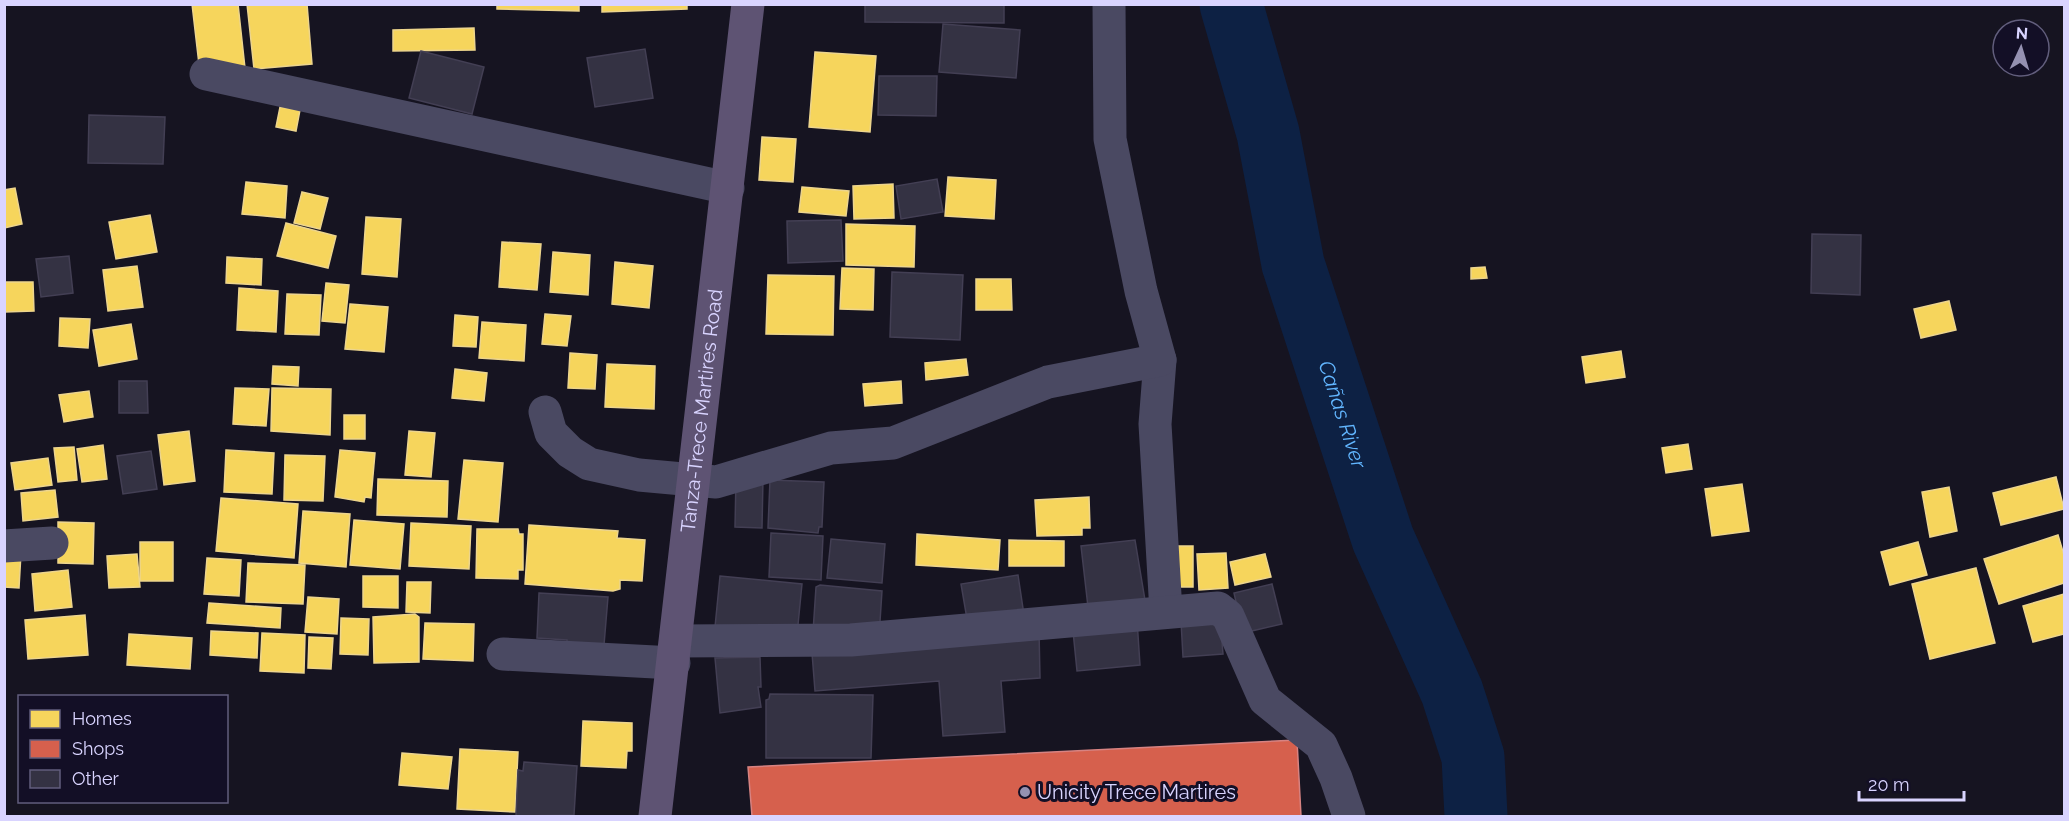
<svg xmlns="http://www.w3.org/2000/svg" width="2069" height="821" viewBox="0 0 2069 821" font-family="Raleway,sans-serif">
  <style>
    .homes { fill: #f6d55c; stroke: #edd58d; stroke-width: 1.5 }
    .shops { fill: #d6604d; stroke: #d78382; stroke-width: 1.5 }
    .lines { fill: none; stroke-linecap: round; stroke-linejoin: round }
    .river { stroke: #0d2144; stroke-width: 63 }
    .building { fill: #343243; stroke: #433f54; stroke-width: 1.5 }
    .street { stroke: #4a4962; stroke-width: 33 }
    .primary { stroke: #5e5373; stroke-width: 33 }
    .poi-dot { fill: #9591b1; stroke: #130f26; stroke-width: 2 }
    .labels { text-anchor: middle; stroke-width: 6; stroke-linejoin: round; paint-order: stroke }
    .street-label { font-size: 20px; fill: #d9d4ff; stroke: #130f26 }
    .poi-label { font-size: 20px; fill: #d9d4ff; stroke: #130f26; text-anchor: start }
    .water-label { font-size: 21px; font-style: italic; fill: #62b6ff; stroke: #130f26 }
  </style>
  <rect width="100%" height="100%" fill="#161421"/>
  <!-- homes -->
  <g class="homes">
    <path d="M192,4H238L245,68L200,73Z"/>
    <path d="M247,4H307L312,64L254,69Z"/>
    <path d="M497,4H579V11L497,9Z"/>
    <path d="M602,4H687V9L602,12Z"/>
    <path d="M474,28L475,50L393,51V30Z"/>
    <path d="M815,52L876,56L870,132L809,127Z"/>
    <path d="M280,107L300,110L296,131L276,127Z"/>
    <path d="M762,137L796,139L793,182L759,180Z"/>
    <path d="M948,177L996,180L994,219L945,216Z"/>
    <path d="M246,182L287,186L285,218L242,214Z"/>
    <path d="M893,184L894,218L854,219L853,186Z"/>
    <path d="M802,187L849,191L846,216L799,212Z"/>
    <path d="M15,188L22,224L4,228V190Z"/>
    <path d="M302,192L328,198L320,229L294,223Z"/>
    <path d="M150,215L157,252L116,259L109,222Z"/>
    <path d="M366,217L401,219L397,277L362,274Z"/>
    <path d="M286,223L336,236L328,268L277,256Z"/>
    <path d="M846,224L915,226L914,267L846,265Z"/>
    <path d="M502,242L541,244L537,290L499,287Z"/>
    <path d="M553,252L590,255L588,295L550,292Z"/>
    <path d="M227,257L262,259L261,285L226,283Z"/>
    <path d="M615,262L653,266L649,308L612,304Z"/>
    <path d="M137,266L143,307L108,311L103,270Z"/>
    <path d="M1485,267L1487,278L1471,279V268Z"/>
    <path d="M842,268L874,269L873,310L840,309Z"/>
    <path d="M768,275L834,276L833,335L766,334Z"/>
    <path d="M976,279H1011L1012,310H976Z"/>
    <path d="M4,282H33L34,311L5,312Z"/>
    <path d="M326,283L349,285L345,323L322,321Z"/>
    <path d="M239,288L278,291L276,332L237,330Z"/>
    <path d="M287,294L321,295L319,335L285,334Z"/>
    <path d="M1949,301L1956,330L1921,338L1914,309Z"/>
    <path d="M350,304L388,307L384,352L345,349Z"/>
    <path d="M545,314L571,316L567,346L542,344Z"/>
    <path d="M455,315L478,317L476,347L453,346Z"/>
    <path d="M60,318L90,319L88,348L59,346Z"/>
    <path d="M482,322L526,325L524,361L479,358Z"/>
    <path d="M131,324L137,359L99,366L93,330Z"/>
    <path d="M1621,351L1625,377L1586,383L1582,357Z"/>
    <path d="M570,353L597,355L595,389L568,388Z"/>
    <path d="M966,359L968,375L926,380L925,363Z"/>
    <path d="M607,364L655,366L654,409L605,407Z"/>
    <path d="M273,366L299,367L298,386L272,384Z"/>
    <path d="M455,369L487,373L484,401L452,398Z"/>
    <path d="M901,381L902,403L865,406L863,384Z"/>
    <path d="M235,388L269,389L266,426L233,424Z"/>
    <path d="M272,388L331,389L330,435L271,431Z"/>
    <path d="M89,391L93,417L64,422L59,395Z"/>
    <rect x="344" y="415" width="21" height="24"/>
    <path d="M189,431L195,481L164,485L158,435Z"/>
    <path d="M409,431L435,433L431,477L405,475Z"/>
    <path d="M1688,444L1692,469L1666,473L1662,448Z"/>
    <path d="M103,445L107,479L82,482L77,449Z"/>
    <path d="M74,447L77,480L58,482L54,448Z"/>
    <path d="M226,450L274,453L272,494L224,492Z"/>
    <path d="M340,450L375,453L371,498L365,497L364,502L335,497Z"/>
    <path d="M285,455L325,456L323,501L284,500Z"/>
    <path d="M48,458L52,485L15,490L11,463Z"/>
    <path d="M464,460L503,463L498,522L458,519Z"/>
    <path d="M2056,477L2064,509L2001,525L1993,493Z"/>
    <path d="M378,479L448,481L447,517L377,515Z"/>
    <path d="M1742,484L1749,531L1712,536L1705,489Z"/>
    <path d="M1949,487L1957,531L1930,537L1922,492Z"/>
    <path d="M55,490L58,517L23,521L21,493Z"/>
    <path d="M1089,497L1090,528H1082V535L1037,536L1035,500Z"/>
    <path d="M221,498L298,504L294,558L216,551Z"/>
    <path d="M303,511L350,514L346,567L299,563Z"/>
    <path d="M354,520L404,524L400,569L350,565Z"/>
    <path d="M58,522L94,523L93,564L58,563Z"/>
    <path d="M411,523L471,526L469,569L409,566Z"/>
    <path d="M529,525L618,531L617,538L645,540L642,581L620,580V589L613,591L525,584Z"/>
    <path d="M477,529H518L519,534H523V570H518V579L476,578Z"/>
    <path d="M917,534L1000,540L998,570L916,565Z"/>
    <path d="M2058,535L2064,555V583L1999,604L1984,559Z"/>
    <path d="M1009,540L1064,541V566H1009Z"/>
    <rect x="140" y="542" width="33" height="39"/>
    <path d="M1918,542L1927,575L1890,585L1881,552Z"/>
    <rect x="1172" y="546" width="21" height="41"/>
    <path d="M4,552L21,553L19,588L4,587Z"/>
    <path d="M1226,553L1228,588L1199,590L1197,554Z"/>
    <path d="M137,554L140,587L109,588L107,556Z"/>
    <path d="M1265,554L1271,577L1235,585L1230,562Z"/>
    <path d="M207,558L241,560L239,596L204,594Z"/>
    <path d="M248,563L305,565L303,604L246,602Z"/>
    <path d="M1976,568L1995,643L1930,659L1912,584Z"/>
    <path d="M68,570L72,607L35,611L32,574Z"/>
    <path d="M363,576H398V608L363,607Z"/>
    <path d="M407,582H431L430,613L406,612Z"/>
    <path d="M2064,594V634L2033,642L2023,606Z"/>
    <path d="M308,597L339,599L337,634L305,632Z"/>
    <path d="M209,603L281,608L280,628L207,623Z"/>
    <path d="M415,614L419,617V662L374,663L373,617Z"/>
    <path d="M85,615L88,655L28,659L25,620Z"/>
    <path d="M341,618L369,619L368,655L340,654Z"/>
    <path d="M425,623L474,624L473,661L423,659Z"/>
    <path d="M211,631L258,633L257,658L210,655Z"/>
    <path d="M262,633L305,635L304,673L260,671Z"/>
    <path d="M129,634L192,638L190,669L127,665Z"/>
    <path d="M309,637L333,638L331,669L308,668Z"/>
    <path d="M583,721L632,723V751H627L626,768L581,766Z"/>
    <path d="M460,749L518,752L515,812L457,809Z"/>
    <path d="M402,753L452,757L448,789L399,785Z"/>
  </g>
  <!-- shops -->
  <path class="shops" d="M1297,740L1301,816H752L748,767Z"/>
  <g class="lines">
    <!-- river -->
    <path class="river" id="s1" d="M1231,4L1268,133L1293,264L1383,539L1452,692L1473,757L1476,816"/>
  </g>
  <!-- building -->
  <g class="building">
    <path d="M865,4H1004V23L865,22Z"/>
    <path d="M943,24L1020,30L1016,78L939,72Z"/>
    <path d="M645,49L653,98L595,107L587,58Z"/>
    <path d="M421,51L484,67L472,114L409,98Z"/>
    <path d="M879,76H937L936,116L878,115Z"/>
    <path d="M89,115L165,117L163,164L88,163Z"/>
    <path d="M937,179L943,212L901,219L896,186Z"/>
    <path d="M841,220L843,261L788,263L787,221Z"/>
    <path d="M1812,234L1861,235L1860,295L1811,293Z"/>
    <path d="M69,256L73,293L41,297L36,259Z"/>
    <path d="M892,272L963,275L960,340L890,337Z"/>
    <path d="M119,381H147L148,413H119Z"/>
    <path d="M151,451L157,489L123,494L117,456Z"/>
    <path d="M736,479H763L762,528L735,527Z"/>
    <path d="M770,480L824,482L822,527H819L818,533L768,528Z"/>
    <path d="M771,533L823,536L821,580L769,577Z"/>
    <path d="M831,539L885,544L882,583L827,578Z"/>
    <path d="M1135,540L1145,600L1088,607L1081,546Z"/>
    <path d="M1018,575L1024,615L968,625L961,584Z"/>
    <path d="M720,576L802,584L797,635L715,627Z"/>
    <path d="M1272,584L1282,624L1243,633L1234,593Z"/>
    <path d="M820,585L882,591L879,637L813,632L816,587Z"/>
    <path d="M539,593L608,597L604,645L567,644V640L537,638Z"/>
    <path d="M1220,618L1223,654L1183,657L1181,621Z"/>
    <path d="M1137,620L1140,665L1077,671L1073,631Z"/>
    <path d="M1039,631L1040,678L1001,681L1005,732L943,736L939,681L815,691L812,653Z"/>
    <path d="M760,657L761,687H758L761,707L720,713L715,658Z"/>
    <path d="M770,694L873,695L871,758H766V700L769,699Z"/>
    <path d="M524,762L577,766L574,815L516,816L518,770L523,771Z"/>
  </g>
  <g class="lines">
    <!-- street -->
    <g class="street">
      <path d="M206,74L728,188"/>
      <path d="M1160,360L1155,424L1166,612"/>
      <path d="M545,412L551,433L570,452L589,464L639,475L716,482L831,448L893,443L1048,382L1160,360L1141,291L1110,139L1109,4"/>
      <path d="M4,546L52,543"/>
      <path d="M676,641L851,640L1218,608L1228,616L1265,700L1321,745L1336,778L1349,816"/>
      <path d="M503,654L674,663"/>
    </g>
    <!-- primary -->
    <path class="primary" id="s2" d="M655,816L748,4"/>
  </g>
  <!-- markers -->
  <circle class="poi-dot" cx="1025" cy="792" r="6"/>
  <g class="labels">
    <!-- street labels -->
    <g class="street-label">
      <text dy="7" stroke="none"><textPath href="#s2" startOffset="408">Tanza-Trece Martires Road</textPath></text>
    </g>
    <!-- poi labels -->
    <g class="poi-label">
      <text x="1037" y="799">Unicity Trece Martires</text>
    </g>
    <!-- water labels -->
    <g class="water-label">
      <text dy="7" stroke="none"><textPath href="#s1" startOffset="426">Cañas River</textPath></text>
    </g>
  </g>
  <!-- border -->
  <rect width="2069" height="821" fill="none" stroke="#d9d4ff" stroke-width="12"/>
  <!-- legend -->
  <rect x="18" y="695" width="210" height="108" fill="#130f26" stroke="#625e7d" stroke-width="1.5"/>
  <rect x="30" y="710" width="30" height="18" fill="#f6d55c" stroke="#625e7d" stroke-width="1.5"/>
  <text x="72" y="725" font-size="18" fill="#d9d4ff">Homes</text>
  <rect x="30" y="740" width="30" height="18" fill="#d6604d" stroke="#625e7d" stroke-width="1.5"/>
  <text x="72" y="755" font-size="18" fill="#d9d4ff">Shops</text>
  <rect x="30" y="770" width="30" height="18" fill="#343243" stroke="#625e7d" stroke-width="1.5"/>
  <text x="72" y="785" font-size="18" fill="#d9d4ff">Other</text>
  <!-- north arrow -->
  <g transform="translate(2021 48) rotate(4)"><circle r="28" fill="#130f26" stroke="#625e7d" stroke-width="1.5"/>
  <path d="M0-4.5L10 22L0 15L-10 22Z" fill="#9591b1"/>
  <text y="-9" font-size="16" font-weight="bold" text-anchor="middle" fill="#d9d4ff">N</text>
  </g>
  <!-- scale -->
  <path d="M1859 791v9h105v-9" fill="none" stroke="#d9d4ff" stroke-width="3"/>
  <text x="1868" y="791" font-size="18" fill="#d9d4ff" stroke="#130f26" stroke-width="4.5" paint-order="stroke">20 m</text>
</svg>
